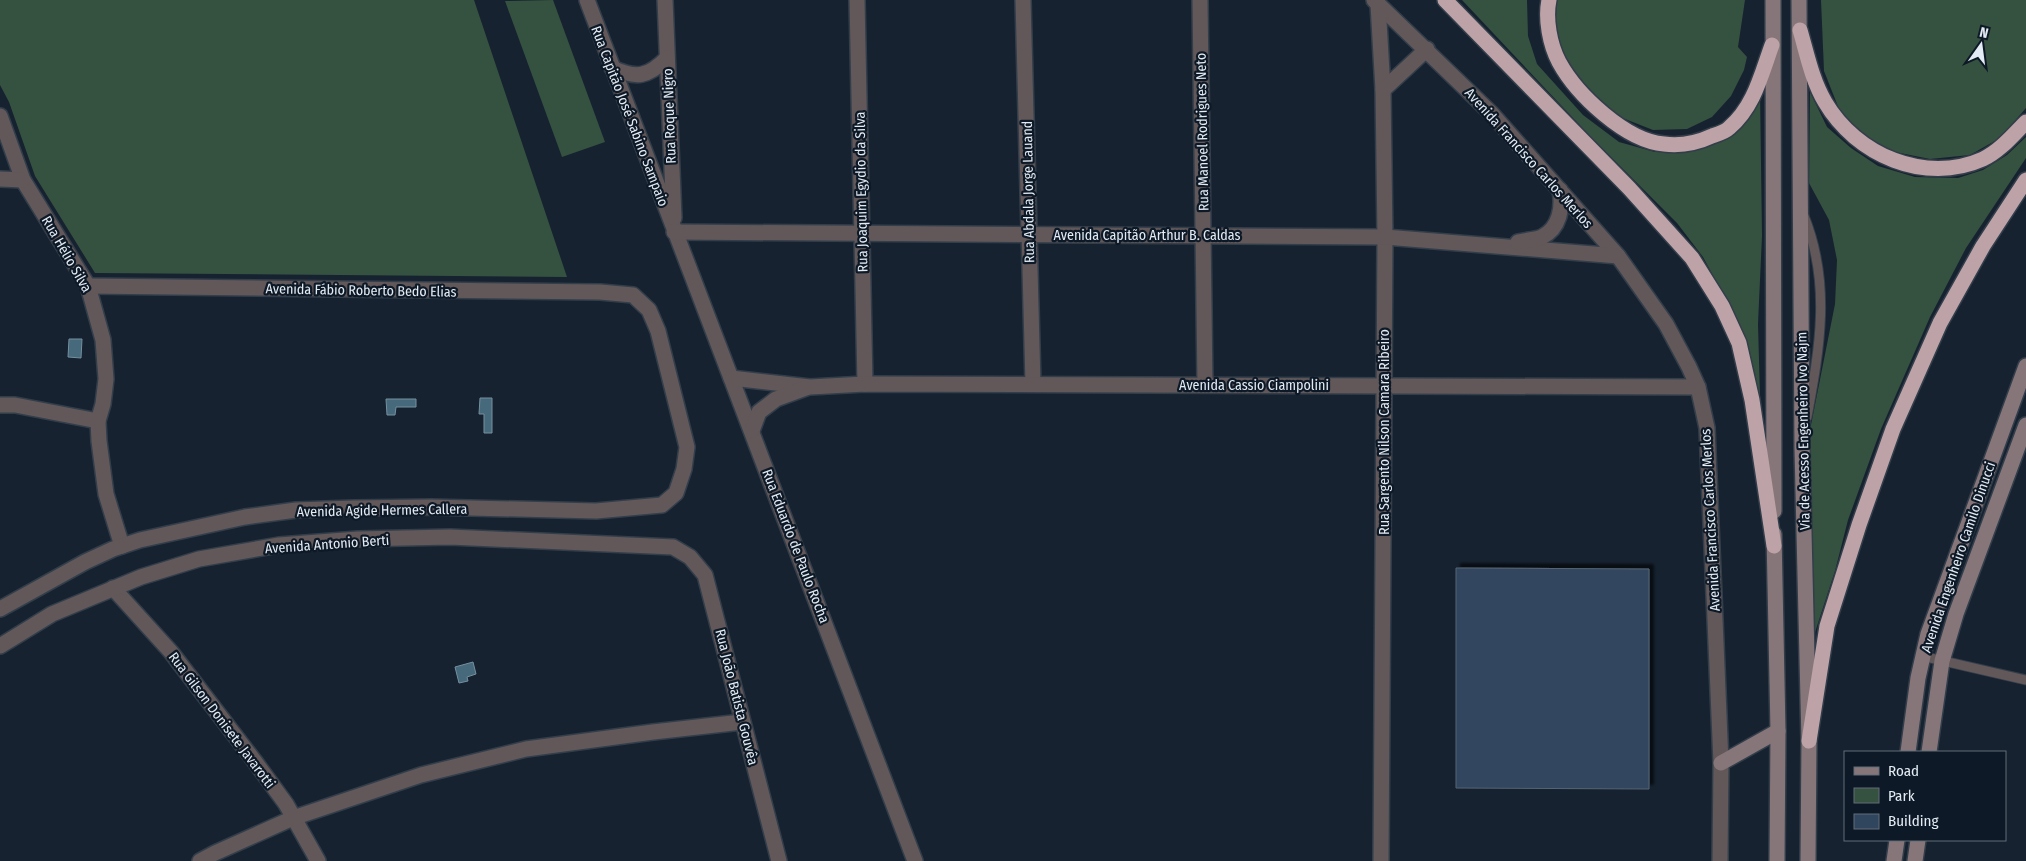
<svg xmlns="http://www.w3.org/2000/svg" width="2026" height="861" viewBox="0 0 2026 861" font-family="'Fira Sans Condensed',sans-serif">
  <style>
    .green { fill: #355140 }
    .water { fill: #46697b; stroke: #75909f }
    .building { fill: #30465e; stroke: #576574; filter: url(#shadow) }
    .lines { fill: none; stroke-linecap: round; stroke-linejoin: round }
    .lane-casing { stroke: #333e4b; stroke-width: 11 }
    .street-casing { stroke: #333e4b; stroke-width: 18 }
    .secondary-casing { stroke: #333e4b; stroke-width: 18 }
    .highway-casing { stroke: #333e4b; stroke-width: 18 }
    .lane { stroke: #625859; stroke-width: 9 }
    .street { stroke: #625859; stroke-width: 15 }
    .secondary { stroke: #877679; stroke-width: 15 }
    .highway { stroke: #bda3a7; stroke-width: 15 }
    .labels { text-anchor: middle; stroke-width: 4.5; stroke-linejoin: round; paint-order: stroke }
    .street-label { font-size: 14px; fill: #e3ebf4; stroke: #0d1926 }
  </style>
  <defs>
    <filter id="shadow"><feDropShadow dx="4.5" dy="-4.5" stdDeviation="1" flood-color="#0009"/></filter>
  </defs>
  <rect width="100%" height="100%" fill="#162230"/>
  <!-- green -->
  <g class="green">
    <path d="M0,0H474L567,277L95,273L35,176L9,102L0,85Z"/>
    <path d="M553,0L605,142L562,157L505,1Z"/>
    <path d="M1462,0H1527L1528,36L1537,64L1583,115L1619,142L1655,152H1682L1709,143L1760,90L1762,236L1758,324L1761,432L1731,309L1703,257L1677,223L1590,136Z"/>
    <path d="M1557,0H1745L1738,47L1747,57L1744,70L1731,96L1712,117L1687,129L1653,130L1620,117L1594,99L1562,54L1555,30Z"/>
    <path d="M1821,0H2026V108L2000,138L1970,155L1930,159L1890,151L1861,134L1839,109L1824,71Z"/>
    <path d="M1810,92L1827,127L1851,148L1878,166L1915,177L1958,178L1983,170L2007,155L2026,137V158L1966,248L1930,317L1881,429L1848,520L1835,571L1802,672L1806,450L1835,304L1837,260L1829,220L1809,183Z"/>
  </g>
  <!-- water -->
  <g class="water">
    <path d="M69,339H82L81,358L68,357Z"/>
    <path d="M480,398H492V433H484V414H479Z"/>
    <path d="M386,399H416V407H396L395,415H387Z"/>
    <path d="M473,662L476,674L467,677L468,681L459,683L455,667Z"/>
  </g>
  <!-- building -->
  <path class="building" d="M1456,568L1649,569V789L1456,788Z"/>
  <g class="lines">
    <!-- lane casing -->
    <g class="lane-casing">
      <g id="lane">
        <path d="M1804,216C1831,283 1820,347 1807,417"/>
        <path d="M1922,656L2026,680"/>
      </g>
    </g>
    <!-- street casing -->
    <g class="street-casing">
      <g id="street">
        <path d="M587,0L915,861"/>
        <path d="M665,0L674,218"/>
        <path d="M857,0L865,384"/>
        <path d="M1023,0L1033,384"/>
        <path d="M1200,0L1205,385"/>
        <path d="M1374,0L1492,114L1618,256L1666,324L1689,367L1698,387L1707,428L1721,763L1720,861"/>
        <path d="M1378,4L1383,90L1385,237L1381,861"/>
        <path d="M612,68C637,79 648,77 667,58"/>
        <path d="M1383,90L1427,49"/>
        <path d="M0,116L23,180L88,286L103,340L106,379L103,404L98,421L99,441L106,494L122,546"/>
        <path d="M0,179L23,180"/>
        <path d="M674,232L1385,237L1618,256"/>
        <path d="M1518,242C1526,240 1535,240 1542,237C1560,228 1563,207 1560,190"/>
        <path d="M731,378L810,387L865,384L1698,387"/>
        <path d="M0,405H15L98,421"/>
        <path d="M752,431L759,412L776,399L806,388"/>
        <path d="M113,588L171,652L256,763L286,804L318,861"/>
        <path d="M0,609L85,562L113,549L140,540L245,517L296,510L354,508L431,507L596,511L662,505L676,493L684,469L687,447L658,331L649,310L633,295L600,292L88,286"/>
        <path d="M0,646L52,614L141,577L199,559L279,545L358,539L450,537L673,547L690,557L705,575L779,861"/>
        <path d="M200,861L215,853L293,818L421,775L526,749L653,732L742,722"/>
      </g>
    </g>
    <!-- secondary casing -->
    <g class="secondary-casing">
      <g id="secondary">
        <path d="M1773,0L1774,511"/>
        <path d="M1799,0L1802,449L1809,741L1808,861"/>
        <path d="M1774,534L1778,731L1777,861"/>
        <path d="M1908,752L1918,678L1928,634L2026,366"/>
        <path d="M1929,752L1942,661L1956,614L2026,425"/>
        <path d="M1721,763L1778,731"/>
        <path d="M1894,861L1897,840"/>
        <path d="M1915,861L1918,840"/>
      </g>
    </g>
    <!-- highway casing -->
    <g class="highway-casing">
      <g id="highway">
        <path d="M1445,0L1629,188L1692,258L1722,306L1739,343L1752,400L1774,546"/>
        <path d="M1549,0C1545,19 1550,45 1559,62C1577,95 1626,141 1664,144C1680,146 1697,143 1712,136C1718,134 1725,132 1729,128C1754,107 1761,75 1772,45"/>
        <path d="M1800,30C1807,54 1812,80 1825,102C1856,155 1925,185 1983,159C2000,151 2013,135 2026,122"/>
        <path d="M1809,741L1827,626L1859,525L1893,429L1940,323L1983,246L2026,180"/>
      </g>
    </g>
    <!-- lane -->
    <use href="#lane" class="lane"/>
    <!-- street -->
    <use href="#street" class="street"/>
    <!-- secondary -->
    <use href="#secondary" class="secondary"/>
    <!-- highway -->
    <use href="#highway" class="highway"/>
  </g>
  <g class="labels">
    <!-- street labels -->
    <g class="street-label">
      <text transform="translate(630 116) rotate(69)" y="5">Rua Capitão José Sabino Sampaio</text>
      <text transform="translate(669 116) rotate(-92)" y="5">Rua Roque Nigro</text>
      <text transform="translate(1202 132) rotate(-91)" y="5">Rua Manoel Rodrigues Neto</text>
      <text transform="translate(1529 158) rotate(48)" y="5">Avenida Francisco Carlos Merlos</text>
      <text transform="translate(861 192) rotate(-91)" y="5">Rua Joaquim Egydio da Silva</text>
      <text transform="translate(1028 192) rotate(-91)" y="5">Rua Abdala Jorge Lauand</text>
      <text x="1147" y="240">Avenida Capitão Arthur B. Caldas</text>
      <text transform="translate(67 254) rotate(60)" y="5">Rua Hélio Silva</text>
      <text transform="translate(361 290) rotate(1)" y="5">Avenida Fábio Roberto Bedo Elias</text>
      <text x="1254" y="390">Avenida Cassio Ciampolini</text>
      <text transform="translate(1803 431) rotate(-91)" y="5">Via de Acesso Engenheiro Ivo Najm</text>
      <text transform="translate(1384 432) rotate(-90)" y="5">Rua Sargento Nilson Camara Ribeiro</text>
      <text transform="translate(382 510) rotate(-1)" y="5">Avenida Agide Hermes Callera</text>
      <text transform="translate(1710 520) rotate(-93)" y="5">Avenida Francisco Carlos Merlos</text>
      <text transform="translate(327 544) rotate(-4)" y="5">Avenida Antonio Berti</text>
      <text transform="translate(796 546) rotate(69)" y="5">Rua Eduardo de Paulo Rocha</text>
      <text transform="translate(1958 557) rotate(-71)" y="5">Avenida Engenheiro Camilo Dinucci</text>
      <text transform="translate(737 697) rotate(76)" y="5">Rua João Batista Gouvêa</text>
      <text transform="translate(222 720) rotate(53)" y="5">Rua Gilson Donisete Javarotti</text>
    </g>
  </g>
  <!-- legend -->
  <rect x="1844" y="751" width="162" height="90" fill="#0d1926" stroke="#636d78"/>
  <rect x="1854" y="767" width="25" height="8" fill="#877679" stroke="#636d78"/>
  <text x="1888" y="776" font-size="15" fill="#e3ebf4">Road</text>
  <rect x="1854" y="788" width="25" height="15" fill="#355140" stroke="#636d78"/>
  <text x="1888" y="801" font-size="15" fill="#e3ebf4">Park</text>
  <rect x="1854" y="814" width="25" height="15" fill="#30465e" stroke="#636d78"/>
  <text x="1888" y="826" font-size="15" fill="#e3ebf4">Building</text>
  <!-- north arrow -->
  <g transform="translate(1981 45) rotate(14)" stroke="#0d1926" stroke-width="4" paint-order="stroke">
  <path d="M0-4L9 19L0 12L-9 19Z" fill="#e3ebf4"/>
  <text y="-8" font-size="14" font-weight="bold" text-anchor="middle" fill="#e3ebf4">N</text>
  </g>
</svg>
